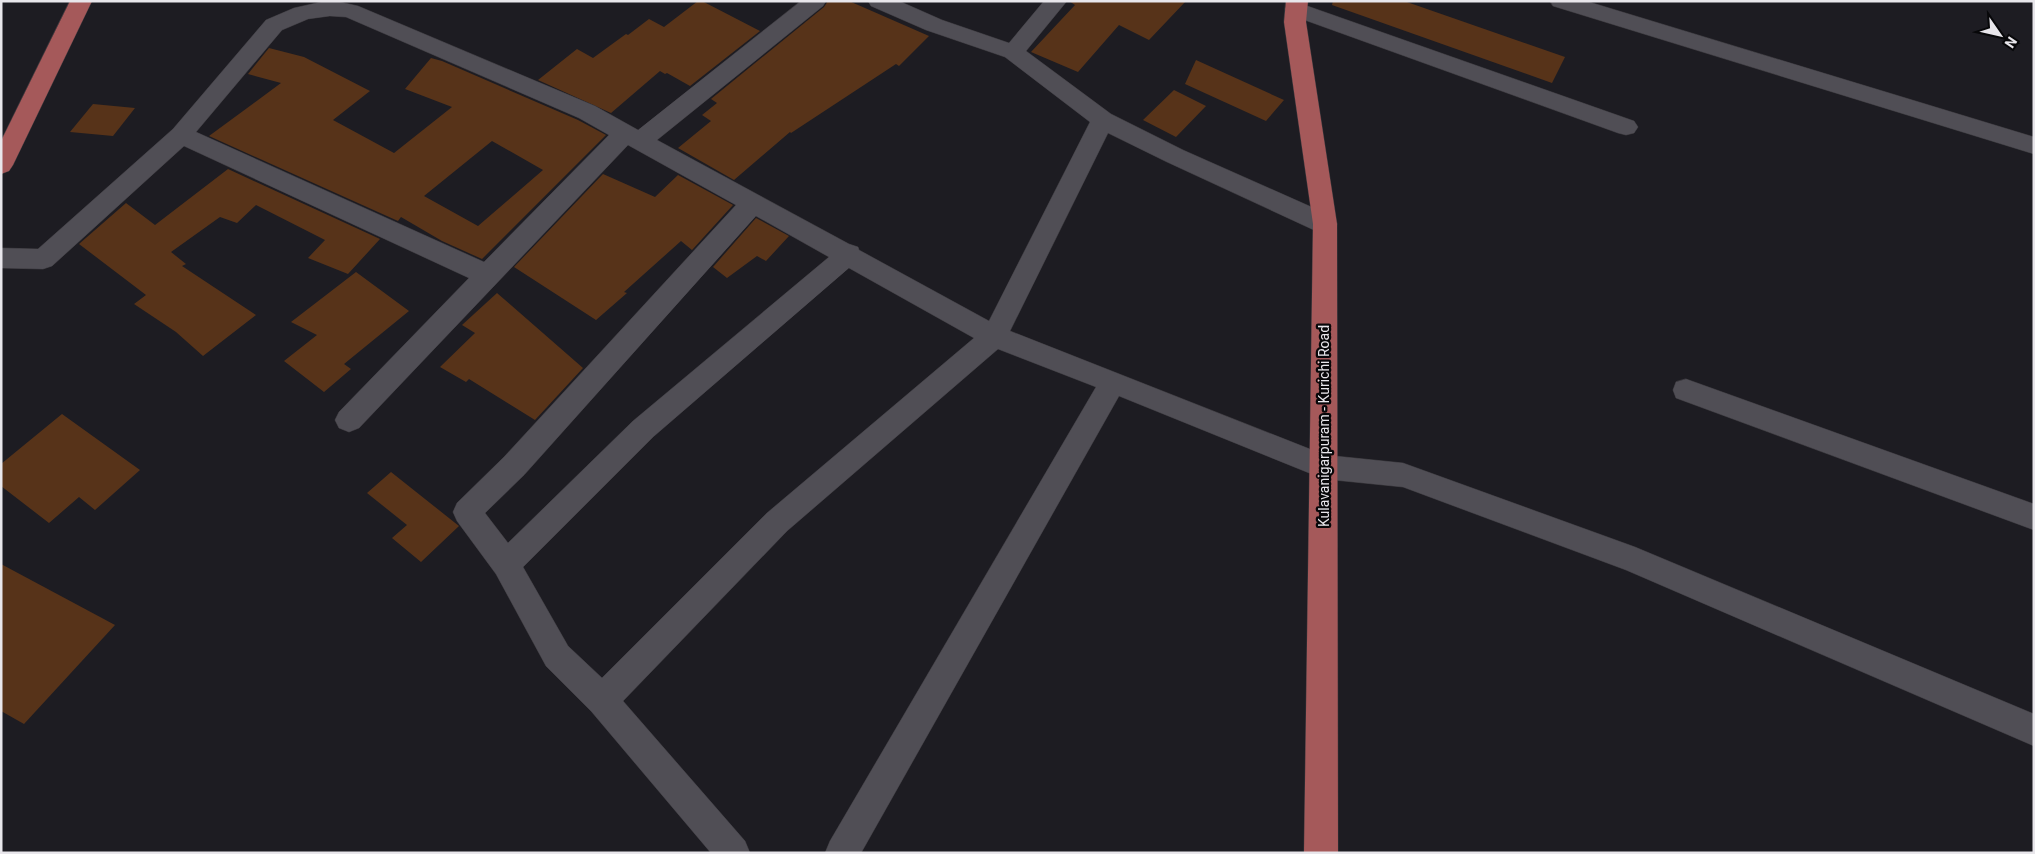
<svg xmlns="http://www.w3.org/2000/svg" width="2035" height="854" viewBox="0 0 2035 854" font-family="Roboto,sans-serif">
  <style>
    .building { fill: #573319; fill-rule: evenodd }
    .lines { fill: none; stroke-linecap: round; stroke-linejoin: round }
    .minor-casing { stroke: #39373c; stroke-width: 1 }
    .major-casing { stroke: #39373c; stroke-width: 1 }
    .minor { fill: #504e55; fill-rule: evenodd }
    .major { fill: #a5595a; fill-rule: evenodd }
    .labels { text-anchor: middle; stroke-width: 4.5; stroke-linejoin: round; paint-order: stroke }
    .street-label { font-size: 14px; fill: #e8e6eb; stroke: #070709 }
  </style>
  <rect width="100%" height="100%" fill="#1d1c22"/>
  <!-- building -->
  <g class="building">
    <path d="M698,1H702L760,31L690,86L667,73L665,74L660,71L611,113L538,80L577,49L593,58L626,34L628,35L649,19L664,27Z"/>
    <path d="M828,1H849L929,36L899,66L896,64L791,133L790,132L734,180L678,148L711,121L702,115L717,103L711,99L824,7Z"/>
    <path d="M1069,1H1186L1149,40L1119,25L1078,72L1031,52L1075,5Z"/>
    <path d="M1333,1H1404L1565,57L1552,83L1332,5Z"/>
    <path d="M269,48L304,57L370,91L333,120L394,153L452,107L405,89L431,58L442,61L578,120L606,135L482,259L442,241L401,217L398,221L209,136L281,83L248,74ZM492,141L543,170L478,226L424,196Z"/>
    <path d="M1196,60L1284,100L1266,121L1185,84Z"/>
    <path d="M1174,90L1206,106L1176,137L1143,120Z"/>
    <path d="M93,104L135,108L113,136L70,132Z"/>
    <path d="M228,169L380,239L348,274L308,258L325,240L256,205L237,223L220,217L171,252L186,264L182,266L256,315L203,356L176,332L134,304L146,295L79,244L126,203L155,225Z"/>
    <path d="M603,174L655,197L678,175L733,205L692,250L681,241L624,292L627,293L596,320L514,267Z"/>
    <path d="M756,218L789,236L766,261L757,256L727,278L713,267Z"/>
    <path d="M356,272L409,311L344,364L351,369L324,392L284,361L317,335L291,322Z"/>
    <path d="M497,293L583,368L535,420L469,379L466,382L440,367L475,333L462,325Z"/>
    <path d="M62,414L140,470L95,510L79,497L49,523L1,486V464Z"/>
    <path d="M391,472L459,526L421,562L392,538L407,525L367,493Z"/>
    <path d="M1,564L115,625L24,724L1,711Z"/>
  </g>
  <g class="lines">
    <!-- minor casing -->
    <g class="minor-casing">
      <g id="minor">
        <path d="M801,1H826L823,6L657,140L849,244L858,247L859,250L989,321L1090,122L1005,57L926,30L871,6L868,1H899L942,20L1009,43L1044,1H1067L1026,51L1111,114L1183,150L1334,217L1337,224L1334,231L1325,233L1316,231L1167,162L1108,133L1010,331L1325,455L1403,463L1635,547L2034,714V746L1626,570L1403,487L1324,479L1119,396L861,853H825L830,841L1096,387L998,349L787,531L623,701L745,841L750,853H711L591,711L546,666L496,574L457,521L453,512L457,503L504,457L736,205L628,145L359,428L349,432L339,428L335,420L339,412L469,278L184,146L52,266L43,269L1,268V248L38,249L173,129L266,20L294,8L321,2H340L358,6L595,106L638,130ZM330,16L346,17L579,118L609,135L484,262L196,132L282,30L308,19ZM756,216L829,257L633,421L508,543L485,513L524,475ZM849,268L974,338L767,513L602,678L568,646L523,567L653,437Z"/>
        <path d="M1550,1H1586L2034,137V154L1553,6Z"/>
        <path d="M1296,2L1634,121L1638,127L1634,133L1626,135L1618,133L1288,14L1285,9L1288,4Z"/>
        <path d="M1686,379L2034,504V530L1676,398L1673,390L1676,382Z"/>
      </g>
    </g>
    <!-- major casing -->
    <g class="major-casing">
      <g id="major">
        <path d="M70,1H92L13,165L9,171L1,174V141Z"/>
        <path d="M1286,1H1308L1306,22L1337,224L1338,853H1304L1313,224L1284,22Z"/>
      </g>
    </g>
    <!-- minor -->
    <use href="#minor" class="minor"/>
    <!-- major -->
    <use href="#major" class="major"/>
  </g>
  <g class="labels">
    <!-- street labels -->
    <g class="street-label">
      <text transform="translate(1324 426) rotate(-90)" y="5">Kulavanigarpuram - Kurichi Road</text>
    </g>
  </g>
  <!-- border -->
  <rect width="2035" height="854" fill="none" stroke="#e8e6eb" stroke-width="5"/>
  <!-- north arrow -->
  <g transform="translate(2000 35) rotate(124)" stroke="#070709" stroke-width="4" paint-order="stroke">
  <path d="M0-4L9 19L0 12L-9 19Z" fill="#e8e6eb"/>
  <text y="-8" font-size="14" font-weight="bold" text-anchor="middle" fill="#e8e6eb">N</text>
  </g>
</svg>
